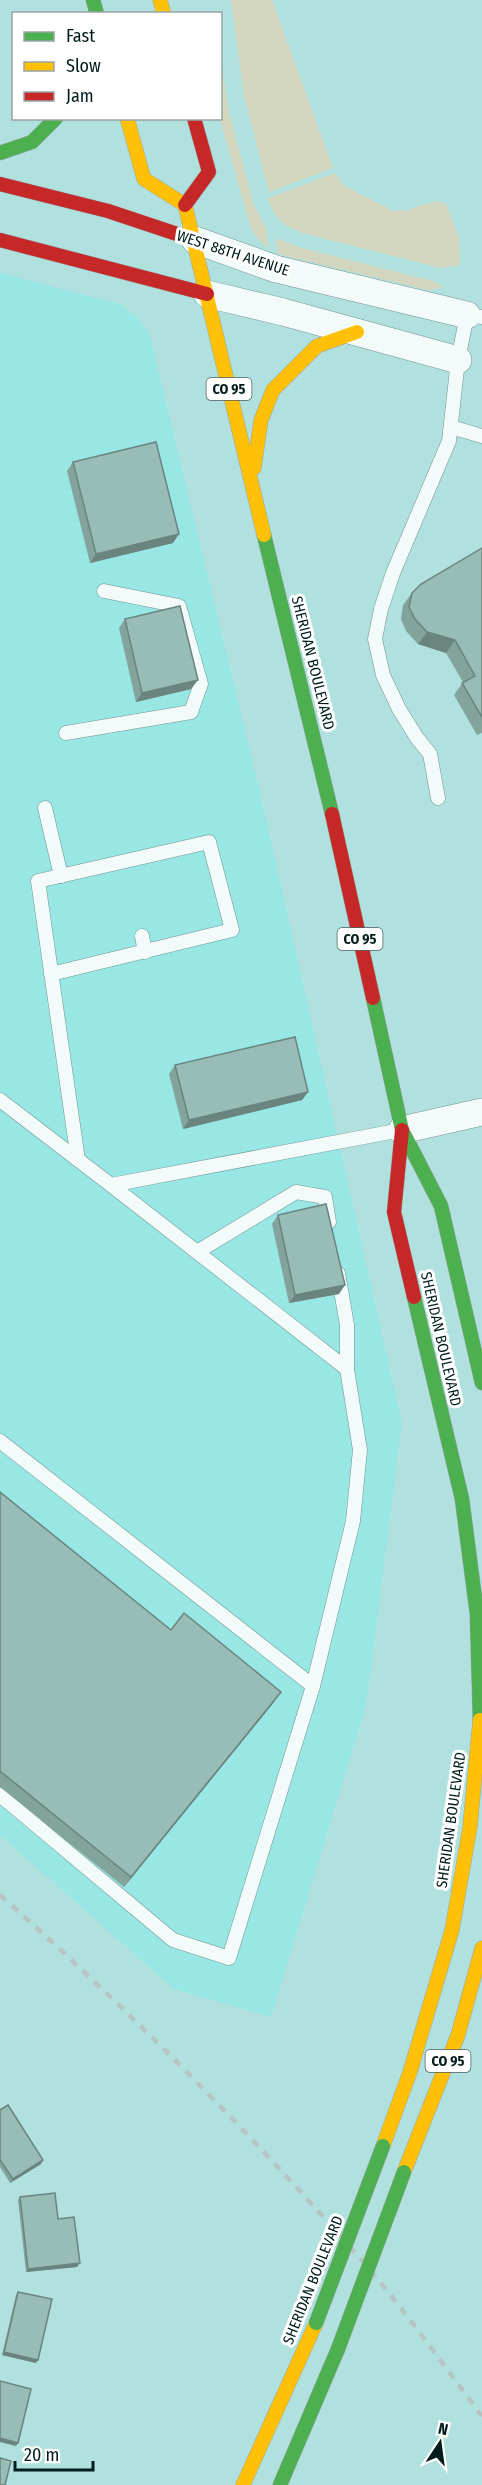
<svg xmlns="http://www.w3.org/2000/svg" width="482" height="2485" viewBox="0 0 482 2485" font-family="'Fira Sans Condensed',sans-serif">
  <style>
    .built { fill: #98e7e4 }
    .green { fill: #d3d6be }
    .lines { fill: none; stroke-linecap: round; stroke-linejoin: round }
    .lane-casing { stroke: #709493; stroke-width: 15 }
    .street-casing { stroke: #709493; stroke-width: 28 }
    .fast-casing { stroke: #9ba2a4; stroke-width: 15 }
    .slow-casing { stroke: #9ba2a4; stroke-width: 15 }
    .jam-casing { stroke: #9ba2a4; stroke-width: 15 }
    .lane { stroke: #f3fafa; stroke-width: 14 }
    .street { stroke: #f3fafa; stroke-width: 27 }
    .fast { stroke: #4caf50; stroke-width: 14 }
    .slow { stroke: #ffc107; stroke-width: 14 }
    .jam { stroke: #c62828; stroke-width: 14 }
    .rail { stroke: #b7c4c4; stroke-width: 4.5; stroke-dasharray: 8 8; stroke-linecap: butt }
    .fast-bridge-casing { stroke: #9ba2a4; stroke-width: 15; stroke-linecap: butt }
    .fast-bridge { stroke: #4caf50; stroke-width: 14 }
    .wall { fill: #83a39d }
    .shaded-wall { fill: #6a8480 }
    .building { fill: #98bdb7; stroke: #6a8480; stroke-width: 1.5 }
    .labels { text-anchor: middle; stroke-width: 6; stroke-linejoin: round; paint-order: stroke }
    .shield { fill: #fff; stroke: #4c6060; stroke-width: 1.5 }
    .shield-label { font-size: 14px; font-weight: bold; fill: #001c1c }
    .street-label { font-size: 15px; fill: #001c1c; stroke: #fff }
  </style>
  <rect width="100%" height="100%" fill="#b0e1df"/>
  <!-- built -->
  <path class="built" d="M0,273L120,304L139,319L150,336L258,784L402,1423L366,1706L271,2017L174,1989L0,1835Z"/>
  <!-- green -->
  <g class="green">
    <path d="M231,0H272L333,168L269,192L244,96Z"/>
    <path d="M221,62L229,112L254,206L266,227L268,248L258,239L250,226L220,119Z"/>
    <path d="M335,173L344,186L393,211L406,210L437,201L446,204L459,237L460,265L441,268L303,233C285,227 273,217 268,198Z"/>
    <path d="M279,239L298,247L437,282L443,288L428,290L285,256L278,253L276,240Z"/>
  </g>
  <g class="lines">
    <!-- lane casing -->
    <g class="lane-casing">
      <g id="lane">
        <path d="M451,427L482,436"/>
        <path d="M66,733L191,712L201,684L179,606L104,591"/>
        <path d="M438,798L430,754L417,738L399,709L383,675L375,639L381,609L393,573L449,441L458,360L467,315L482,317"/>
        <path d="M45,808L61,876"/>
        <path d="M142,936L145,952"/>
        <path d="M51,974L232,930L209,842L38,881L78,1160"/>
        <path d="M0,1100L111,1185L401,1130"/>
        <path d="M197,1252L296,1192L325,1197L329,1222"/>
        <path d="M338,1273L347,1325V1369"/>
        <path d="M0,1441L313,1686L353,1521L360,1450L347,1369L111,1185"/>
        <path d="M0,1795L173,1940L229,1958L313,1686"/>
      </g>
    </g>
    <!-- street casing -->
    <g class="street-casing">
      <g id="street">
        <path d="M195,240L276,269L467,315"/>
        <path d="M207,294L283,312L458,360"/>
        <path d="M402,1130L482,1112"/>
      </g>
    </g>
    <!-- fast casing -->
    <g class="fast-casing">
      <g id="fast">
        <path d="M93,0L97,14"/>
        <path d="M0,153L32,142L56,118"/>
        <path d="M264,535L332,814"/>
        <path d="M373,998L402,1130L441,1206L482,1383"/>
        <path d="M414,1297L462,1499L477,1614L480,1720"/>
        <path d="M280,2485L338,2349"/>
      </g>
    </g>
    <!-- slow casing -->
    <g class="slow-casing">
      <g id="slow">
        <path d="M160,0L164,14"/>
        <path d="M127,118L144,179L185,205L264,535"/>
        <path d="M254,468L261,420L273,390L317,346L357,332"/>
        <path d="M383,2146L410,2072L452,1930L470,1827L480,1720"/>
        <path d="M404,2172L458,2035L482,1948"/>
        <path d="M243,2485L316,2323"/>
      </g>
    </g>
    <!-- jam casing -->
    <g class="jam-casing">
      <g id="jam">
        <path d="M0,184L108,211L195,240"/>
        <path d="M185,205L209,172L194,118"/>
        <path d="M0,240L207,294"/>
        <path d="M332,814L373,998"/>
        <path d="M402,1130L394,1212L414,1297"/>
      </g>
    </g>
    <!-- lane -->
    <use href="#lane" class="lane"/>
    <!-- street -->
    <use href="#street" class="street"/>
    <!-- fast -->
    <use href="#fast" class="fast"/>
    <!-- slow -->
    <use href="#slow" class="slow"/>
    <!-- jam -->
    <use href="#jam" class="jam"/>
    <!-- rail -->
    <path class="rail" d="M0,1895C126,2007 246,2128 357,2255C402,2306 441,2362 482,2416"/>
    <!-- fast-bridge casing -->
    <g class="fast-bridge-casing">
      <g id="fast-bridge">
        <path d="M316,2323L383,2146"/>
        <path d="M338,2349L404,2172"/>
      </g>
    </g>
    <!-- fast-bridge -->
    <use href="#fast-bridge" class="fast-bridge"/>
  </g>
  <!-- wall -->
  <g class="wall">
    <path d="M73,462L173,543L90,563L67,471Z"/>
    <path d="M482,548V733L477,735L454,695L463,682L446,653L418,644L406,631L401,619L403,605L412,593Z"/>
    <path d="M125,619L191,689L136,702L119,628Z"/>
    <path d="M175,1065L308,1092L302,1100L183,1129L169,1074Z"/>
    <path d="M278,1215L339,1294L289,1303L272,1224Z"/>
    <path d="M0,1492L171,1630L274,1702L124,1887L0,1787Z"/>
    <path d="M0,2110L41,2164L10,2183L0,2167Z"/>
    <path d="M20,2197L58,2219L77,2267L26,2272L18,2200Z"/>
    <path d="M18,2292L36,2363L2,2355L16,2295Z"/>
  </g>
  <!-- shaded-wall -->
  <g class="shaded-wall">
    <path d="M179,534L173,543L90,563L96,554Z"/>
    <path d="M427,632L455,640L446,653L418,644Z"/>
    <path d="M198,680L191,689L136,702L142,693Z"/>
    <path d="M308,1092L302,1100L183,1129L189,1120Z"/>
    <path d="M345,1285L339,1294L289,1303L295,1295Z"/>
    <path d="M281,1692L274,1702L124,1887L131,1877Z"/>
    <path d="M43,2160L41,2164L10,2183L13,2179Z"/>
    <path d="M80,2263L77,2267L26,2272L28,2269Z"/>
    <path d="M4,2352L38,2360L36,2363L2,2355Z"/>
    <path d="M0,2438L18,2443L16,2446L0,2442Z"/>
  </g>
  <!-- building -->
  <g class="building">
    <path d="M156,442L179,534L96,554L73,462Z"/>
    <path d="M482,548V717L462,683L475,676L455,640L427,632L415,619L409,607L412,593L421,584Z"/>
    <path d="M180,606L198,680L142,693L125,619Z"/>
    <path d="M295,1037L308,1092L189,1120L175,1065Z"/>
    <path d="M326,1204L345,1285L295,1295L278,1215Z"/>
    <path d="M0,1492L171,1630L184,1613L281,1692L131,1877L0,1771Z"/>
    <path d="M8,2105L43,2160L13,2179L0,2160V2110Z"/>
    <path d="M55,2193L58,2219L74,2217L80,2263L28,2269L20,2197Z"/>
    <path d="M18,2292L52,2299L38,2360L4,2352Z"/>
    <path d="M0,2381L31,2389L18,2443L0,2438Z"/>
    <path d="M0,2458L11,2461L5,2485H0Z"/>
  </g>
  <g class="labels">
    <!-- shield labels -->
    <g class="shield">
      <rect x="206.5" y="378" width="45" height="22" rx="4.5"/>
      <rect x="337.5" y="928" width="45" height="22" rx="4.5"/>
      <rect x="425.5" y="2050" width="45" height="22" rx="4.5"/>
    </g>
    <g class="shield-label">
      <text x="229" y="394">CO 95</text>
      <text x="360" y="944">CO 95</text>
      <text x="448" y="2066">CO 95</text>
    </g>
    <!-- street labels -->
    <g class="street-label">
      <text transform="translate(233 253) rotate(18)" y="5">WEST 88TH AVENUE</text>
      <text transform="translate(313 663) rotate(76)" y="5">SHERIDAN BOULEVARD</text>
      <text transform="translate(441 1339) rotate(77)" y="5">SHERIDAN BOULEVARD</text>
      <text transform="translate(451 1820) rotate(-82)" y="5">SHERIDAN BOULEVARD</text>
      <text transform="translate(313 2280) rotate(-68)" y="5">SHERIDAN BOULEVARD</text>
    </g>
  </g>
  <!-- legend -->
  <rect x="12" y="12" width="210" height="108" fill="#ffffff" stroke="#99a4a4" stroke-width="1.5"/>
  <rect x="24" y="32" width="30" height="9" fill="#4caf50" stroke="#99a4a4" stroke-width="1.5"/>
  <text x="66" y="42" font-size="18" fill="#001c1c">Fast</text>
  <rect x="24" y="62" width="30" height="9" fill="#ffc107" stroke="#99a4a4" stroke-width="1.5"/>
  <text x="66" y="72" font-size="18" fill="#001c1c">Slow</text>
  <rect x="24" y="92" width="30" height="9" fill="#c62828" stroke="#99a4a4" stroke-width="1.5"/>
  <text x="66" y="102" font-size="18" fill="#001c1c">Jam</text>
  <!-- north arrow -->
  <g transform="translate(440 2443) rotate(13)" stroke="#ffffff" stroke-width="4.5" paint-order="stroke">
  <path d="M0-4.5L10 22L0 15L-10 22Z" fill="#001c1c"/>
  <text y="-9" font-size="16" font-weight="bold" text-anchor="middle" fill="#001c1c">N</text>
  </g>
  <!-- scale -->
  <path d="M15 2461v9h78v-9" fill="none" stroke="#001c1c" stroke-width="3"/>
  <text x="24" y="2461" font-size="18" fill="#001c1c" stroke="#ffffff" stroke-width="4.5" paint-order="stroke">20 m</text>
</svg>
